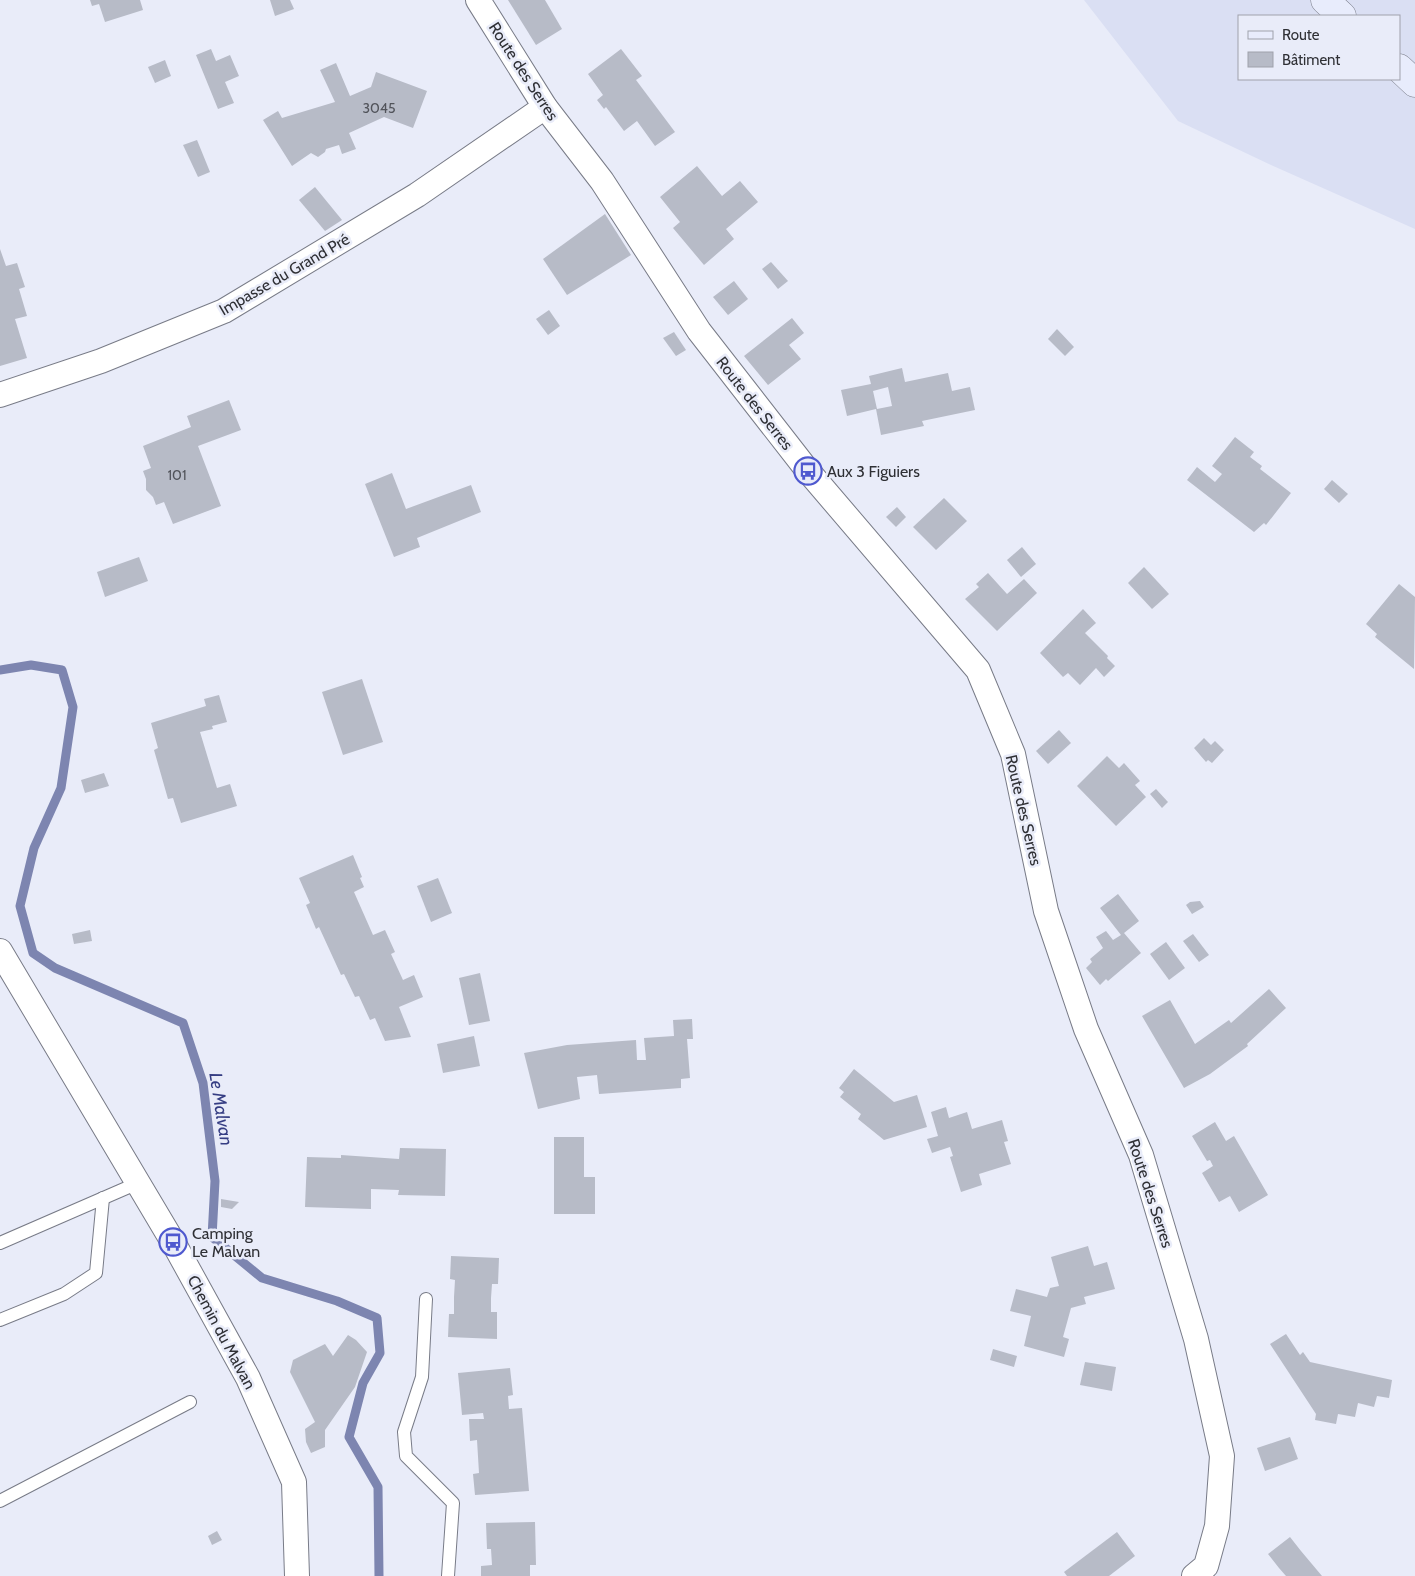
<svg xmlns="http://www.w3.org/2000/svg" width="1415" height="1576" viewBox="0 0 1415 1576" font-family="Cabin,sans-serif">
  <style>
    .built { fill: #dadff3; fill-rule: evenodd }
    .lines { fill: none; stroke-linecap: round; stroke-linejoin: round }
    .stream { stroke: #7d85b0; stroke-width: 9 }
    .building { fill: #b7bbc7; fill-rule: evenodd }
    .service-casing { stroke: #787b87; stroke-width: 14 }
    .minor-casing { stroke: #787b87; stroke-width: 26 }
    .secondary-casing { stroke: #787b87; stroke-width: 29 }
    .service { stroke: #fff; stroke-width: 12 }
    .minor { stroke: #fff; stroke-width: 24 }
    .secondary { stroke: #e8ecfc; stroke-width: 28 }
    .labels { text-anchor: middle; stroke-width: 5; stroke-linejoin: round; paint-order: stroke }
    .number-label { font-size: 14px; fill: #51535a }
    .street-label { font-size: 16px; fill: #2f3035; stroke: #e9ecf9 }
    .poi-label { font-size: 16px; fill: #2f3035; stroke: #e9ecf9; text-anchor: start }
    .water-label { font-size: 18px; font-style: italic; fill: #353d83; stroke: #e9ecf9 }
  </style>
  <rect width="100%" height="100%" fill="#e9ecf9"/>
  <!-- built -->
  <path class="built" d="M1084,0H1415V229L1271,165L1178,121ZM1239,16H1399V79H1239Z"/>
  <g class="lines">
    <!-- stream -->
    <path class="stream" d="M0,670L31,665L62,670L73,707L61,788L34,848L20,906L33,953L55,968L183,1023L203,1083L215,1181L212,1237L262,1278L337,1301L377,1318L380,1353L363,1383L349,1437L378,1487L379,1576"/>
  </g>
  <!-- building -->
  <g class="building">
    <path d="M90,0H140L143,10L105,22L99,4L92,6Z"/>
    <path d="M270,0H290L294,9L275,16Z"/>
    <path d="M508,0H545L562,29L536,45Z"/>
    <path d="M211,49L216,61L230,55L239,76L225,82L234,103L218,109L196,55Z"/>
    <path d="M621,49L642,76L636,80L675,132L655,146L637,121L624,131L606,107L604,109L597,100L603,95L588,74Z"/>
    <path d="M165,60L171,76L155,83L148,67Z"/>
    <path d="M336,63L350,96L371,87L376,72L427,91L413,128L384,117L349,133L356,149L342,154L339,145L326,149L325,152L318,157L311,153L292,166L263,120L278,111L282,118L335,102L320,70Z"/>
    <path d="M197,140L210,172L198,177L183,145Z"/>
    <path d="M697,166L722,196L740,181L758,202L726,229L734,239L704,265L673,228L680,222L660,197Z"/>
    <path d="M315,187L342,220L325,231L299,200Z"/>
    <path d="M605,214L631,255L567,295L543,259Z"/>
    <path d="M0,249L6,266L17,263L25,287L19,289L27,316L15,319L27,358L0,366Z"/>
    <path d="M771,262L788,281L778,289L762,269Z"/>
    <path d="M734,281L748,299L728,315L713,297Z"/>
    <path d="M549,310L560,326L548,335L536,319Z"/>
    <path d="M792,318L804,333L789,345L801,359L768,385L744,356Z"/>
    <path d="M1057,329L1074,347L1065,356L1048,339Z"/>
    <path d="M674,332L686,350L676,356L663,338Z"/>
    <path d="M902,368L905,382L948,373L952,391L970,387L975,410L922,421L924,426L881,435L876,409L847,416L841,390L871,384L869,376ZM888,387L892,406L877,409L873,391Z"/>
    <path d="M229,400L241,430L198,446L221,506L173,524L164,502L156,505L153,497L146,490V479L143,471L151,468L143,446L191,427L187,416Z"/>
    <path d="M1235,437L1254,452L1250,457L1262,466L1260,469L1291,493L1266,525L1264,523L1254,532L1187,480L1197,467L1215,482L1222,474L1212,466Z"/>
    <path d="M392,473L406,509L471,485L481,512L417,538L420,547L394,557L365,484Z"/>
    <path d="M1332,480L1348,494L1339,503L1324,489Z"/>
    <path d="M944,498L967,521L936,550L913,527Z"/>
    <path d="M897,507L906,517L896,527L886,517Z"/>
    <path d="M1022,547L1036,564L1021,577L1007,560Z"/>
    <path d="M139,557L148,581L105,597L97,572Z"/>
    <path d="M1144,567L1169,594L1152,609L1128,583Z"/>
    <path d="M988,573L1007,594L1024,579L1037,593L997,631L965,599L979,587L976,584Z"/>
    <path d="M1399,584L1415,597L1414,669L1375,637L1377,634L1366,624Z"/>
    <path d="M1083,609L1096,623L1085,633L1108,656L1107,658L1115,666L1104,677L1096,668L1080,685L1068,673L1063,677L1040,653Z"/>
    <path d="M362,679L383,742L343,755L322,692Z"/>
    <path d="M219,695L227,722L212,726L213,729L200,732L217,788L230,784L237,806L181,823L173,798L168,799L154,750L158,748L151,723L206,706L204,699Z"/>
    <path d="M1059,730L1071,743L1048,764L1036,751Z"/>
    <path d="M1204,738L1211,745L1215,741L1224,750L1212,763L1208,760L1206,762L1194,748Z"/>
    <path d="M1107,756L1119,768L1124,763L1140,781L1135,785L1146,797L1116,826L1077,786Z"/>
    <path d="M104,773L109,786L85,793L81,780Z"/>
    <path d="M1156,789L1168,802L1162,808L1150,794Z"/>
    <path d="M353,855L362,877L360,878L364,887L354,892L373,935L385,930L395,952L391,954L403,980L414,975L423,997L399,1007L411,1037L385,1041L375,1018L370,1020L359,996L355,997L344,974L341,975L319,927L316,929L306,905L310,903L299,878Z"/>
    <path d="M438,878L452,913L431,922L417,886Z"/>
    <path d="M1118,894L1139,921L1124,933L1141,953L1108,981L1106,979L1100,985L1086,968L1092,962L1090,959L1103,948L1096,937L1106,931L1113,940L1121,935L1100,908Z"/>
    <path d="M1200,901L1204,907L1192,914L1186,905L1190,902Z"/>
    <path d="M90,930L92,941L74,944L72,934Z"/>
    <path d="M1193,934L1209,955L1199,962L1183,941Z"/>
    <path d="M1166,942L1185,968L1169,980L1150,954Z"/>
    <path d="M480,973L490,1021L469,1025L459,978Z"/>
    <path d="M1269,989L1286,1008L1247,1044L1248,1046L1210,1074L1184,1088L1142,1016L1170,1000L1195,1044L1229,1020L1231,1023Z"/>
    <path d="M692,1019L693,1039H687L690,1078L681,1079V1088L599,1094L597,1075L577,1077L580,1099L538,1109L524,1053L567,1045L636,1040L637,1060H646L644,1038L674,1036L673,1020Z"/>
    <path d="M474,1036L480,1066L443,1073L437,1044Z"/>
    <path d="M854,1069L894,1102L917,1095L927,1127L884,1140L858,1119L861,1114L840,1097L844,1092L839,1088Z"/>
    <path d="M946,1107L949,1118L967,1112L972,1129L1002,1120L1008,1141L1004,1142L1011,1164L979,1174L982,1185L961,1192L950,1157L953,1156L950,1147L932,1153L927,1139L938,1136L931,1112Z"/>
    <path d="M1215,1122L1226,1141L1234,1136L1268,1195L1239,1212L1230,1196L1219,1202L1202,1173L1213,1166L1210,1160L1207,1161L1192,1136Z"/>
    <path d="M554,1137H584V1177H595V1214H554Z"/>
    <path d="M400,1148L446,1149L445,1196L398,1195L399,1190L371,1189V1209L305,1207L307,1157L341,1158V1155L399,1159Z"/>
    <path d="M221,1199L239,1202L232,1209L221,1207Z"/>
    <path d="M1088,1246L1094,1266L1107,1262L1115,1289L1084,1297L1086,1304L1071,1308L1063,1337L1069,1339L1064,1357L1024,1346L1031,1316L1010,1311L1016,1289L1047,1297L1050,1288L1059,1286L1051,1257Z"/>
    <path d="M451,1256L499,1258L498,1284H492L491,1298V1312H497V1339L448,1337L449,1314H454V1297L455,1280L450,1279Z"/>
    <path d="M1286,1334L1300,1355L1303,1352L1310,1362L1392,1380L1389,1398L1377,1396L1374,1407L1358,1403L1355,1417L1338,1414L1336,1424L1315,1420L1316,1414L1270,1344Z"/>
    <path d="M348,1335L356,1340L367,1352L355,1387L325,1430V1447L311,1453L306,1442L305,1429L315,1422L290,1372L293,1360L325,1344L333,1356Z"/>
    <path d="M993,1349L1017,1356L1014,1367L990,1360Z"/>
    <path d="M1085,1362L1116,1367L1112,1391L1080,1385Z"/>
    <path d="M510,1368L513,1395L508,1396L509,1409L522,1408L529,1491L475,1495L473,1474L479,1473L477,1440L470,1441L469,1419H484L483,1413L462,1415L458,1373Z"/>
    <path d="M1290,1437L1298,1459L1265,1471L1257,1448Z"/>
    <path d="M535,1522L536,1565H530V1576H481V1566L492,1565L491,1549H487L486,1523Z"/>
    <path d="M217,1531L222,1540L212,1545L208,1536Z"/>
    <path d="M1117,1532L1135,1556L1109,1576H1067L1064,1572Z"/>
    <path d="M1290,1537L1301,1551L1322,1576H1286L1279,1568L1268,1554Z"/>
  </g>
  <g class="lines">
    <!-- service casing -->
    <g class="service-casing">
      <g id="service">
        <path d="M0,1243L138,1183"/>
        <path d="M426,1299L422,1377L404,1432L406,1456L453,1503L448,1576"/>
        <path d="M0,1320L64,1294L96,1273L103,1198"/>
        <path d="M0,1501L190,1402"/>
      </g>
    </g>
    <!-- minor casing -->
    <g class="minor-casing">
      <g id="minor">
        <path d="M478,0L545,107L602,181L699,331L808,471L978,670L1013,754L1046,911L1086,1029L1141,1155L1196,1339L1222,1456L1217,1526L1206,1566L1194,1576"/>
        <path d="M0,395L101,361L224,311L417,195L545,107"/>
        <path d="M0,951L173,1242L248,1378L294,1482L297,1576"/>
      </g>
    </g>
    <!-- secondary casing -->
    <g class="secondary-casing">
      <g id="secondary">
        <path d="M1325,0L1342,16"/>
        <path d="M1399,68L1415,83"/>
      </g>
    </g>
    <!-- service -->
    <use href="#service" class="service"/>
    <!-- minor -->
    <use href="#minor" class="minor"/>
    <!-- secondary -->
    <use href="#secondary" class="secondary"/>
  </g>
  <!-- icons -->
  <defs>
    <g id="bus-ring" transform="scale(1.4375)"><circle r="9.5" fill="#e9ecf9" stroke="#4f59cf" stroke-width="1.5"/><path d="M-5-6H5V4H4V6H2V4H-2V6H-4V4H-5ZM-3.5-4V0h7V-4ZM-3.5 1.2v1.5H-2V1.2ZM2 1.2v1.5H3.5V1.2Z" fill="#4f59cf"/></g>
  </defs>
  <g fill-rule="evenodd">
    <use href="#bus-ring" x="808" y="471"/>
    <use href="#bus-ring" x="173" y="1242"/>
  </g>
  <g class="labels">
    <!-- number labels -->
    <g class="number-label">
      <text x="379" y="113">3045</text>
      <text x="177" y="480">101</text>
    </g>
    <!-- street labels -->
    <g class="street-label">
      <text transform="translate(524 71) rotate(57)" y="6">Route des Serres</text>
      <text transform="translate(284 274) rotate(-30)" y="6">Impasse du Grand Pré</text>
      <text transform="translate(755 403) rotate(52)" y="6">Route des Serres</text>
      <text transform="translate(1024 810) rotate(77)" y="6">Route des Serres</text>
      <text transform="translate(1151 1193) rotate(72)" y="6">Route des Serres</text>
      <text transform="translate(222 1332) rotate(62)" y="6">Chemin du Malvan</text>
    </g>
    <!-- poi labels -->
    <g class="poi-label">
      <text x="827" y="477">Aux 3 Figuiers</text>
      <text x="192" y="1239">Camping<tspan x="192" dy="18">Le Malvan</tspan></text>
    </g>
    <!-- water labels -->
    <g class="water-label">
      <text transform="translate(221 1109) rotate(81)" y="6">Le Malvan</text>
    </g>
  </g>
  <!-- legend -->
  <rect x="1238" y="15" width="162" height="65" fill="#e9ecf9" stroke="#9fa1ab"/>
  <rect x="1248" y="31" width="25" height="8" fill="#e8ecfc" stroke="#9fa1ab"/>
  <text x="1282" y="40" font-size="15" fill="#2f3035">Route</text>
  <rect x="1248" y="52" width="25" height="15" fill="#b7bbc7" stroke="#9fa1ab"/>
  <text x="1282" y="65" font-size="15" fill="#2f3035">Bâtiment</text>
</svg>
